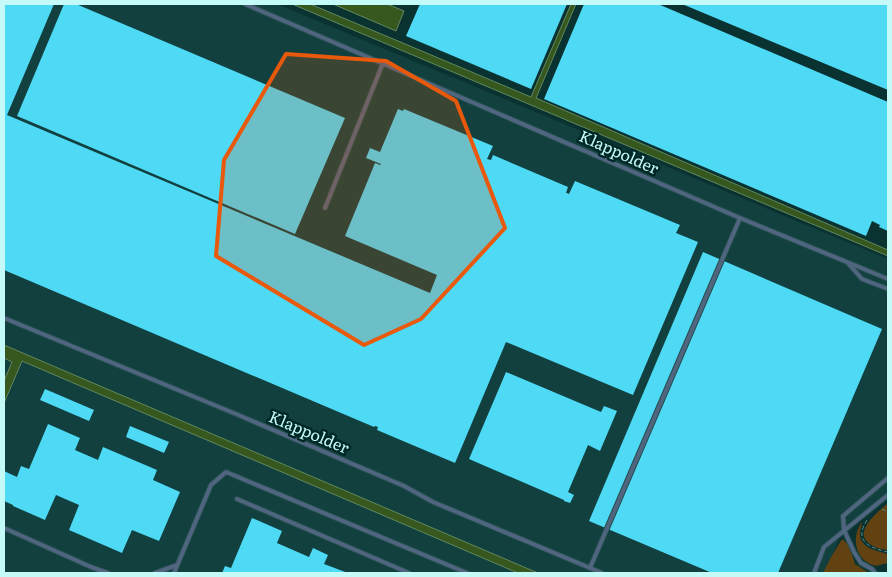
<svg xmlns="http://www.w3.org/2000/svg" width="892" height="577" viewBox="0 0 892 577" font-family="Literata,serif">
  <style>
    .built { fill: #11403f }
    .green { fill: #624210 }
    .water { fill: #36571e; stroke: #61885f }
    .building { fill: #4ed9f5 }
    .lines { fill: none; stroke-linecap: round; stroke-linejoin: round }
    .service-casing { stroke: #234e4d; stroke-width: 6 }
    .path { stroke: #5a8887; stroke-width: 1; stroke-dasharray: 4 2.5; stroke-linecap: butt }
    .service { stroke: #50657f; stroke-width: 4 }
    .marked { fill: #e8590c; fill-opacity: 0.2; stroke: #e8590c; stroke-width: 4; stroke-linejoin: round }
    .labels { text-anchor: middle; stroke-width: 5; stroke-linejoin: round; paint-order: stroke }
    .street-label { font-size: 16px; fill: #c4faf8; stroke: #002827 }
  </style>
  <rect width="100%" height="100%" fill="#093231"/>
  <!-- built -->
  <path class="built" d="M4,4H277L888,259V497L860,515L840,536L826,573H4Z"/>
  <!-- green -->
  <g class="green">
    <path d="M888,503V550C883,549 877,549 873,546C849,534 878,512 888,503Z"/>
    <path d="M862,522C862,525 860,530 860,534C860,548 877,551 888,554V563C883,564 877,567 873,565C859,561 853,545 857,532C858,528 860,525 862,522Z"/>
    <path d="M842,539L849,545L855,564L869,573H823L830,559Z"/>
  </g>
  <!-- water -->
  <g class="water">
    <path d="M292,4H310L531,97L571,4H576L536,98L888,250V256Z"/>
    <path d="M333,4H387L404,11L396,31Z"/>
    <path d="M4,345L538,573H518L22,361L4,403V381L12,362L4,358Z"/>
  </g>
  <!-- building -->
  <g class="building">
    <path d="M4,4H54L7,115L430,293L437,275L345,236L375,163L380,165L381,164L366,158L370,148L380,152L398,109L403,111L404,109L493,146L487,159L491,160L493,155L568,187L566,193H567L569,194L575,181L680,225L676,233L698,242L633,395L506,342L455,463L377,430L378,427L375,426L374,427L4,270Z"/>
    <path d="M64,4H76L345,118L295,234L17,116Z"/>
    <path d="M420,4H567L531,89L406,36Z"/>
    <path d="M584,4H658L888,102V183L887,187L888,188V231L879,227L880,225L872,221L866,236L544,99Z"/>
    <path d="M682,4H888V90Z"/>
    <path d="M703,252L882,329L778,573H712L589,521Z"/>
    <path d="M506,372L601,412L604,406L617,411L600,451L588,445L568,492L574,495L570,503L564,501V500L469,459Z"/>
    <path d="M45,389L94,410L89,421L40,400Z"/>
    <path d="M48,424L80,438L75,450L98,460L103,447L157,470L153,480L180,492L159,541L132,530L122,553L69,530L79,505L56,495L45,520L13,506V505L4,501V471L17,477L21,466L29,469Z"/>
    <path d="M130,426L169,442L164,453L126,437Z"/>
    <path d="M252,518L282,531L277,543L309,557L313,548L328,555L324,564L348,573H222L225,566L231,568Z"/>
  </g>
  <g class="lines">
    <!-- service casing -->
    <g class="service-casing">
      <g id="service">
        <path d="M245,4L740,218L888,279"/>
        <path d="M325,208L383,63"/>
        <path d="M848,263L862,279L888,289"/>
        <path d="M4,318L236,414L404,486L433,502L602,573"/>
        <path d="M237,499L409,573"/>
        <path d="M4,528L91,567L108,573"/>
        <path d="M590,568L740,218"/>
        <path d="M155,573L177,565"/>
        <path d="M174,573L211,485L226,472L467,573"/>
        <path d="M814,573L824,547L888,495"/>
        <path d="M875,573L872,569L861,563L854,552L844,530L843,516L888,478"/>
      </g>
    </g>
    <!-- path -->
    <g class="path">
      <path d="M882,509L888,512"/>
      <path d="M867,520C853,542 870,548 888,552"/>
    </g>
    <!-- service -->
    <use href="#service" class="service"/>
  </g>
  <!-- marked area -->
  <path class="marked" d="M286,54L386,61L456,101L505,228L421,319L364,345L216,256L224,160Z"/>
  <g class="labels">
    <!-- street labels -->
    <g class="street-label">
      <text transform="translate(619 152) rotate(24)" y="6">Klappolder</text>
      <text transform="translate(309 432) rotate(23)" y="6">Klappolder</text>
    </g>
  </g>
  <!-- border -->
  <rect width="892" height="577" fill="none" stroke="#c4faf8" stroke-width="10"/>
</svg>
